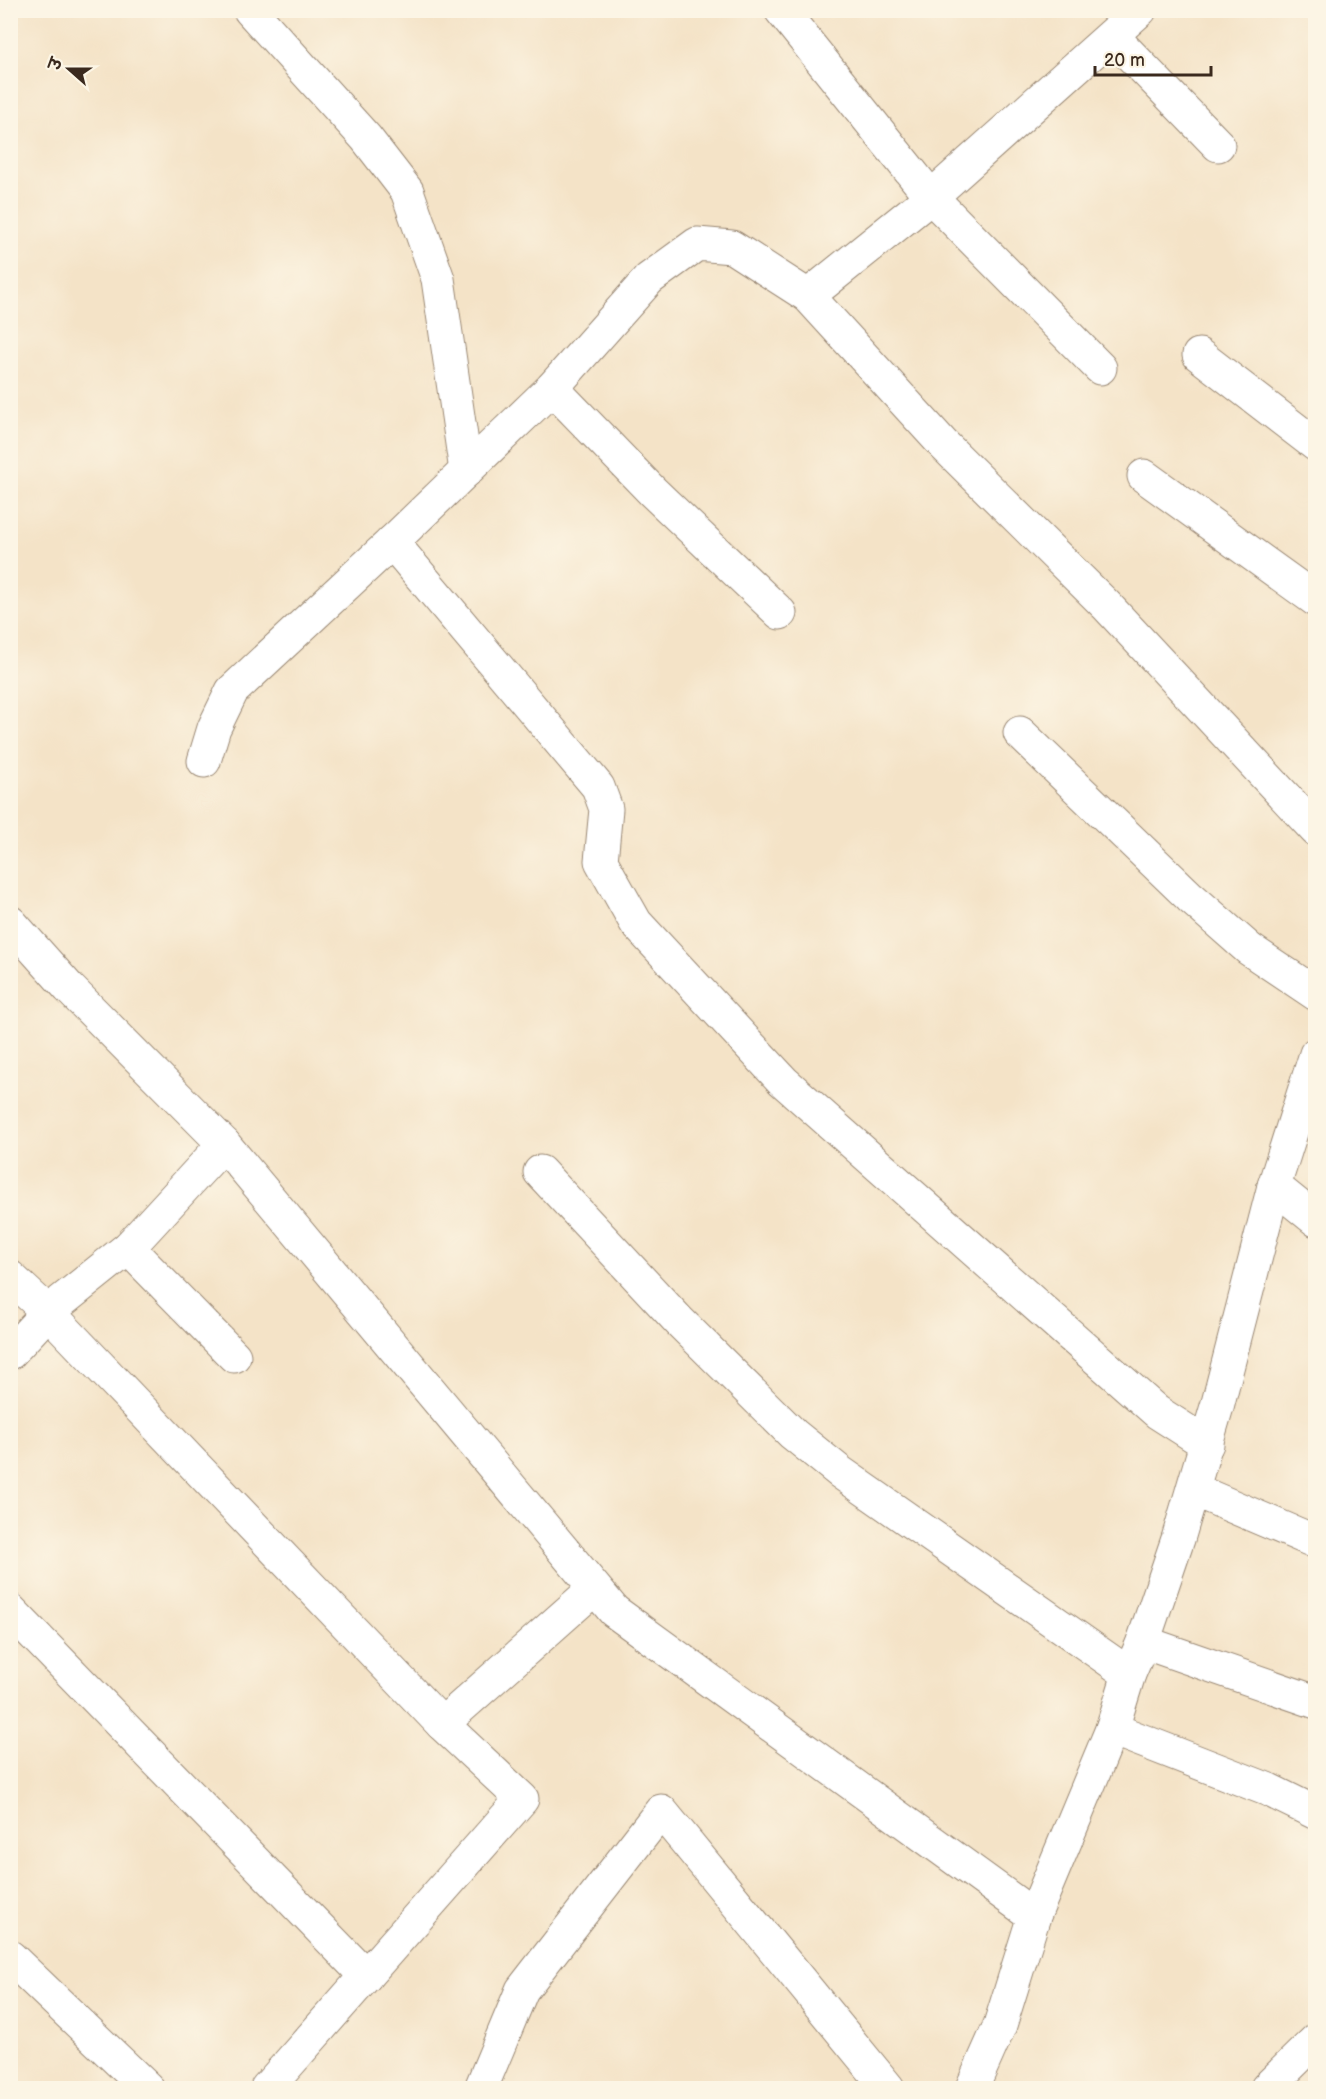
<svg xmlns="http://www.w3.org/2000/svg" width="1326" height="2099" viewBox="0 0 1326 2099" font-family="'Balsamiq Sans','Playpen Sans Deva',sans-serif">
  <style>
    .lines { fill: none; stroke-linecap: round; stroke-linejoin: round }
    .minor-casing { stroke: #988672; stroke-width: 35 }
    .minor { stroke: #fff; stroke-width: 33 }
  </style>
  <rect width="100%" height="100%" fill="#fcf5e5"/>
  <filter id="ink" filterUnits="userSpaceOnUse"><feTurbulence type="fractalNoise" baseFrequency=".0167" numOctaves="2"/><feDisplacementMap in="SourceGraphic" scale="12" xChannelSelector="R" yChannelSelector="G"/><feConvolveMatrix kernelMatrix="1 2 1 2 8 2 1 2 1" color-interpolation-filters="sRGB"/></filter>
  <filter id="wash" filterUnits="userSpaceOnUse"><feTurbulence type="fractalNoise" baseFrequency=".008" numOctaves="4" result="noise"/><feDisplacementMap in="SourceGraphic" scale="24" xChannelSelector="R" yChannelSelector="G"/><feGaussianBlur stdDeviation="1.35" result="paint"/><feColorMatrix in="noise" values="0 0 0 0 0 0 0 0 0 0 0 0 0 0 0 0 0 1.4 0 .05"/><feComposite in="paint" operator="in"/></filter>
  <g filter="url(#wash)">
    <rect width="100%" height="100%" fill="#f4e3c7"/>
  </g>
  <g filter="url(#ink)">
    <g class="lines">
      <!-- minor casing -->
      <g class="minor-casing">
        <g id="minor">
          <path d="M250,10L366,138L407,191L438,279L466,471"/>
          <path d="M781,10L931,197L1100,368"/>
          <path d="M1112,36L1218,145"/>
          <path d="M808,296L931,197L1140,10"/>
          <path d="M1199,355L1316,445"/>
          <path d="M552,388L652,491L780,613"/>
          <path d="M1144,476L1316,600"/>
          <path d="M392,542L598,787L606,809L601,861L636,923L783,1081L1157,1412L1207,1444"/>
          <path d="M1020,733L1190,897L1249,949L1316,994"/>
          <path d="M204,761L214,728L232,691L392,542L552,388L649,279L697,244L732,247L808,296L944,445L1107,606L1316,830"/>
          <path d="M10,922L69,988L224,1144L128,1248L48,1312L10,1353"/>
          <path d="M224,1144L614,1611L1034,1916"/>
          <path d="M540,1172L679,1321L793,1434L840,1472L1129,1674"/>
          <path d="M1274,1186L1316,1220"/>
          <path d="M128,1248L234,1356"/>
          <path d="M10,1277L48,1312L442,1724L522,1799L267,2088"/>
          <path d="M1194,1490L1316,1542"/>
          <path d="M10,1610L366,1976"/>
          <path d="M1143,1642L1316,1702"/>
          <path d="M442,1724L594,1589"/>
          <path d="M1112,1729L1269,1790L1316,1813"/>
          <path d="M10,1957L147,2088"/>
          <path d="M481,2088L522,1990L661,1811L888,2088"/>
          <path d="M972,2088L1000,2025L1034,1916L1112,1729L1129,1674L1143,1642L1178,1539L1218,1403L1274,1186L1316,1054"/>
          <path d="M1267,2088L1316,2040"/>
        </g>
      </g>
      <!-- minor -->
      <use href="#minor" class="minor"/>
    </g>
  </g>
  <!-- margin -->
  <rect width="1326" height="2099" fill="none" stroke="#fcf5e5" stroke-width="36"/>
  <!-- north arrow -->
  <g transform="translate(69 69) rotate(291)" stroke="#fcf5e5" stroke-width="4.5" paint-order="stroke">
  <path d="M0-4.5L10 22L0 15L-10 22Z" fill="#3b2a1e"/>
  <text y="-9" font-size="16" font-weight="bold" text-anchor="middle" fill="#3b2a1e">उ</text>
  </g>
  <!-- scale -->
  <path d="M1095 66v9h116v-9" fill="none" stroke="#3b2a1e" stroke-width="3"/>
  <text x="1104" y="66" font-size="18" fill="#3b2a1e" stroke="#fcf5e5" stroke-width="4.5" paint-order="stroke">20 m</text>
</svg>
